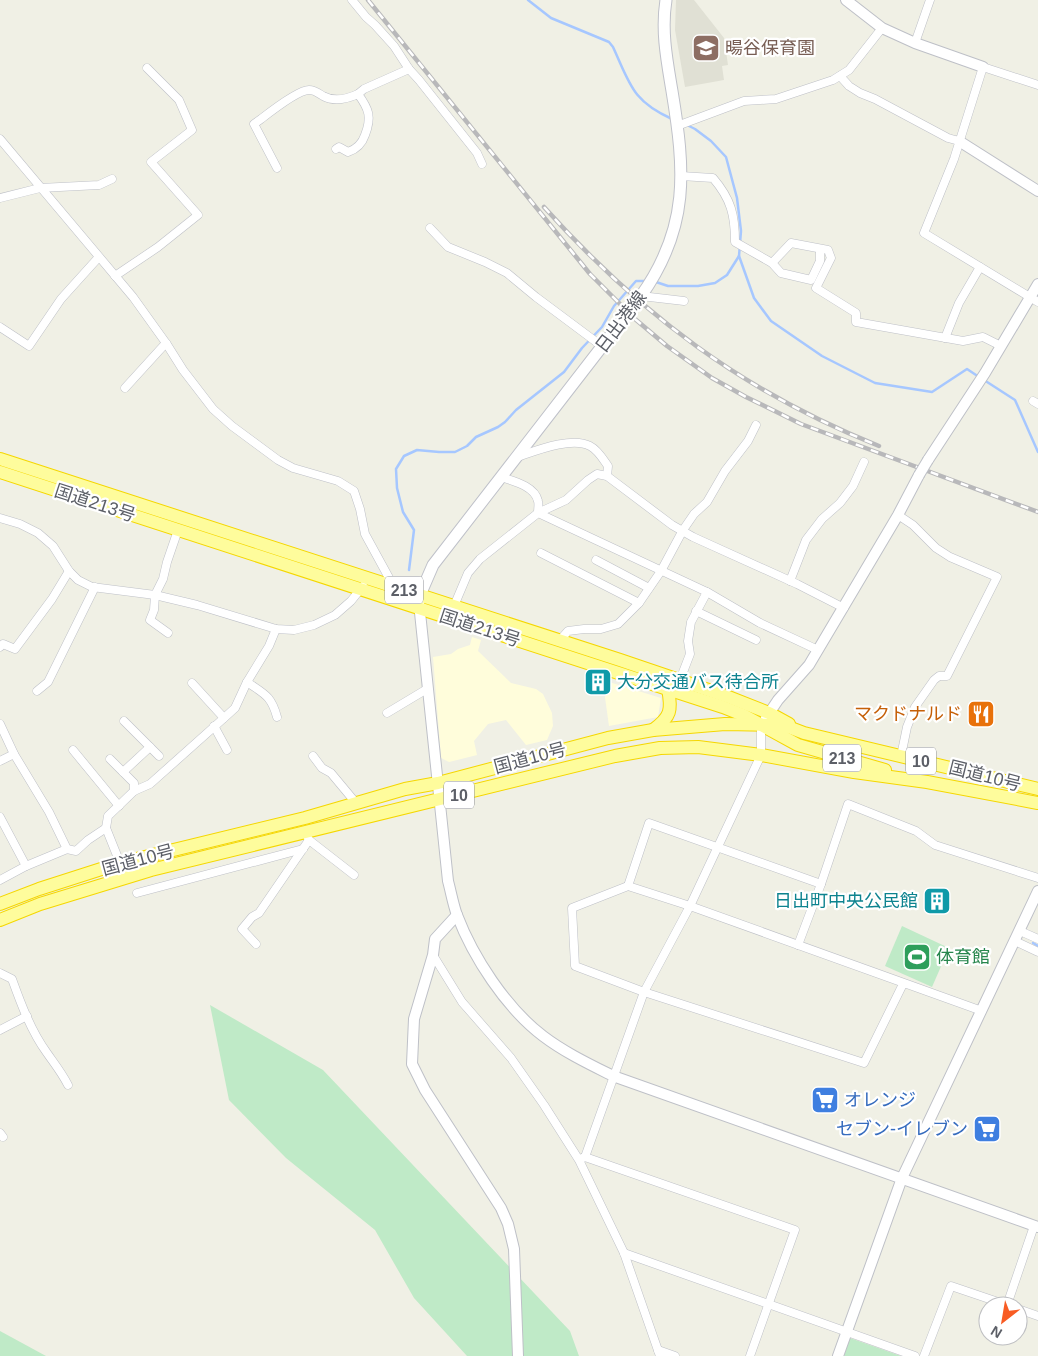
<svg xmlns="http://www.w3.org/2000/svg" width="1038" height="1356" viewBox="0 0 1038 1356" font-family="Arial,'Noto Sans JP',sans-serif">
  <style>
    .commercial { fill: #fffddb }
    .education { fill: #e0e0d4 }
    .green { fill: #bfeac7 }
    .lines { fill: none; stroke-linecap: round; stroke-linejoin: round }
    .stream { stroke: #a6c7ff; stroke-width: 2.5 }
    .minor-casing { stroke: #bec0c7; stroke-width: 9 }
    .tertiary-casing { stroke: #bec0c7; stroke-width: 12 }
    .secondary-casing { stroke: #bfc1c9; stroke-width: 13 }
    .trunk-casing { stroke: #f5d700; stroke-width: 14 }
    .minor { stroke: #fff; stroke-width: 8 }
    .tertiary { stroke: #fff; stroke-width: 10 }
    .secondary { stroke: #fff; stroke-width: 11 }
    .trunk { stroke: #fefc9c; stroke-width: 12 }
    .rail-casing { stroke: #b8b8ba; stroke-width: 4.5 }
    .rail { stroke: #fff; stroke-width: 2.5; stroke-dasharray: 8; stroke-linecap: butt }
    .tertiary-bridge-casing { stroke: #bec0c7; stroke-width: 12; stroke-linecap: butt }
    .tertiary-bridge { stroke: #fff; stroke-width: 10 }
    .labels { text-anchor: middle; stroke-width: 4.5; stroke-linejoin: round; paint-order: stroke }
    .shield { fill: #fff; stroke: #8d8f95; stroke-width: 1 }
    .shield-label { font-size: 16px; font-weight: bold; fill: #5c5f67 }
    .education-label { font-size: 18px; fill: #785e54; stroke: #fff; text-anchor: start }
    .street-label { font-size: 18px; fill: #5c5f67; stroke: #fff }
    .culture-label { font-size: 18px; fill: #0d838f; stroke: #fff; text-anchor: start }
    .food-label { font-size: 18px; fill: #c56008; stroke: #fff; text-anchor: end }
    .leisure-label { font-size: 18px; fill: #27864d; stroke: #fff; text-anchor: start }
    .shop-label { font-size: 18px; fill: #366cbe; stroke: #fff; text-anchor: start }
  </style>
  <rect width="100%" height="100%" fill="#f0f0e5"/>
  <!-- commercial -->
  <g class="commercial">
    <path d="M472,637L481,640L478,651L511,683L536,689L543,694L552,713L553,726L547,740L526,745L506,720L488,724L474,741L477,755L449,762L441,758L433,657L451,654L458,649L470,645Z"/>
    <path d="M609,682L661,698L658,717L609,726L605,697Z"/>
  </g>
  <!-- education -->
  <path class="education" d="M676,0H694L724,38L728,65L722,66L724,80L685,87L675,30Z"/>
  <!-- green -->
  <g class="green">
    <path d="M902,926L949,948L932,987L885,966Z"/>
    <path d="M210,1005L323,1070L570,1331L579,1356H467L414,1298L375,1230L286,1158L229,1100Z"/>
    <path d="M0,1331L46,1356H0Z"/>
    <path d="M850,1338L901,1356H844Z"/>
  </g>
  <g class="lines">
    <!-- stream -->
    <g class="stream">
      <path d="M528,0L551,18L609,42L613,47C630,84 632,101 672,119"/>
      <path d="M739,256L754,298L771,321L822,356L875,383L932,392L967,369L979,377"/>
      <path d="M653,281L668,286H698L715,283L727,275L739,256L741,231L737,198L726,157L711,141L695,129L687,125"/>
      <path d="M984,380L1015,400L1038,452"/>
      <path d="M409,570L414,530L403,512L397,488L396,469L404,456L417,450L439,452H455L467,446L476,437L498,427L505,422L516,410L564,372L582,348L602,327L614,306L636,281H645"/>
      <path d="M1033,943L1038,946"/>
    </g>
    <!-- minor casing -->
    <g class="minor-casing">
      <g id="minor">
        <path d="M352,0L366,17L375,25L394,46L409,69L419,80L477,153L482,164"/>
        <path d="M915,43L930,0"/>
        <path d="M840,76L849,86L860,93L875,99L948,138L959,141"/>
        <path d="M1038,85L983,67L954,159L924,233L1038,302"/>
        <path d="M677,126L744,101L776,99L833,80L849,70L882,28"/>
        <path d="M0,139L133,297L166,343L183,370L213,409L232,426L278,460L293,468L338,481L354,491L360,509L365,534L394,587"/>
        <path d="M336,149L339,147L348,152C357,149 362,144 365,135C372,117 369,109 358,94L364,89L409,69"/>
        <path d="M277,168L254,124L261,119C270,112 299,90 309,90C315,90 318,93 323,96C334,102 347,99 358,94"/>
        <path d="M681,176L713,178C731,199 735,215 735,242L772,263L791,243L828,250L831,258L816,288L856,313V322L963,341L983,337L1001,346"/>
        <path d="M0,198L40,188L99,185L112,179"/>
        <path d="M430,228L448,247L485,262L507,273L536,297L603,347"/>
        <path d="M772,263L781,273L811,280L820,261V251"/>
        <path d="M115,276L158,247L198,215L151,162L192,130L179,100L147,68"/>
        <path d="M641,296L684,301"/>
        <path d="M0,327L29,346L61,299L98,258"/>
        <path d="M945,338L959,303L980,267"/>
        <path d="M125,388L166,343"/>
        <path d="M1033,401L1038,404"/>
        <path d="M517,457C535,451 572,436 590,446C598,450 603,459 608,466L607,476"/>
        <path d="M501,477C513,481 535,486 538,501C539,504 538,509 538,513L566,500L588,480L597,474L607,476L672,525L693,537L797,584L844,608"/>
        <path d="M898,515L913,525L936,548L950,557L997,577L947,676H939L934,680L915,707L907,727L901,756"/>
        <path d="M0,518L20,524L38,533L53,546L69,571L78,580L92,587L155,595L197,605L276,629L294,630L314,625L335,615L351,601L363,586"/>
        <path d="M541,553L639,603"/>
        <path d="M596,560L649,588"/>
        <path d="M790,581L806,540L822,519L840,503L853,486L864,462"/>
        <path d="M707,592L760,623L818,650"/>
        <path d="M454,606L468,573L480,559L538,513L707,592L691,622L688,641L690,654L680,680"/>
        <path d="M696,611L756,640"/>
        <path d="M168,633L150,620L154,610L155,595L163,579L167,562L178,530"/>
        <path d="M560,640L568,631L584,629H601L618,624L639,603L661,571L683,530L694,514L707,502L725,471L748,441L756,425"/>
        <path d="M0,647L3,644L15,649L52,599L69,571"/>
        <path d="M247,682C264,694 271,695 277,717"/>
        <path d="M37,691L48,682L95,587"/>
        <path d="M387,713L427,689"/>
        <path d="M224,718L235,708L247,682L269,646L276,629"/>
        <path d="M0,724L14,754L49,812L67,849L76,851L88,840L106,828L120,863"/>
        <path d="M214,726L227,750"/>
        <path d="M150,747L159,756"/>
        <path d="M73,750L119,806"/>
        <path d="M313,756L322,768L331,773L356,803"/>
        <path d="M110,759L134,783V791"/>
        <path d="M0,761L14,754"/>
        <path d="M123,772L150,747L124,721"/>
        <path d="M0,817L26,866"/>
        <path d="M106,828L108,816L134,791L150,784L224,718L192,683"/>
        <path d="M307,836L309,840L354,875"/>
        <path d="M0,880L26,866L67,849"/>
        <path d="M628,886L649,823L821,884"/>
        <path d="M137,893L303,849"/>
        <path d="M1020,931L1038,939"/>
        <path d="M1015,941L1038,952"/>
        <path d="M256,944L242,929L252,917L259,913L309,840"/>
        <path d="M798,945L821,884L848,804L916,831L935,845L1038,878"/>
        <path d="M433,955L462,1002L511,1058L544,1105L579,1160L624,1253L660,1356"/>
        <path d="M0,973L12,979C21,1004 31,1031 47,1053C54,1063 62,1073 68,1085"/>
        <path d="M903,984L864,1063L644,992L575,966L572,908L628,886L690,906L982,1011"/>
        <path d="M0,1030L27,1016"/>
        <path d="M0,1133L3,1137"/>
        <path d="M585,1157L644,992L690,906L761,755V725"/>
        <path d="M580,1159L585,1157L795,1230L750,1356"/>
        <path d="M624,1253L915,1356"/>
        <path d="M1007,1305L1034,1226"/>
        <path d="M1018,1309L1038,1316"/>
        <path d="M658,1350L675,1356"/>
        <path d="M924,1356L951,1286L1010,1306"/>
      </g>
    </g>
    <!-- tertiary casing -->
    <g class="tertiary-casing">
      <g id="tertiary">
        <path d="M846,0L882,28L915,43L983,67"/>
        <path d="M959,141L1038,191"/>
        <path d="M928,460L985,373L1038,284"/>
        <path d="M419,603L448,881C451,892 453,904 457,915C473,957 506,1008 543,1036C564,1052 589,1064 613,1076L1038,1227"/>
        <path d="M766,718L778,700L809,665L898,515L919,475"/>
        <path d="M457,915L435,939L433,955L414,1019L412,1064L425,1090L501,1208L508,1224L514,1249L518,1356"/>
        <path d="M838,1356L902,1178L1038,891"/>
      </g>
    </g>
    <!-- secondary casing -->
    <g class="secondary-casing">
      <path id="secondary" d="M420,595L433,565L641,296C690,227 685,170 672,91C667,61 661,31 666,0"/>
    </g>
    <!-- trunk casing -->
    <g class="trunk-casing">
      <g id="trunk">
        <path d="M0,459L620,660L726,696L769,713L789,724"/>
        <path d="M0,472L723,707L743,715L798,745L885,770"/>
        <path d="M653,730C671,717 672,710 668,689"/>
        <path d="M0,904L39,889L120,863L305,818L405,789L438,783L608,738L653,730L725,724L783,725L804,733L1038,789"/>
        <path d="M0,920L40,904L151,870L615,756L660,748L698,747L761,755L854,772L927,782L1038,803"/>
      </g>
    </g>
    <!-- minor -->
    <use href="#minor" class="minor"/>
    <!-- tertiary -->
    <use href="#tertiary" class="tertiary"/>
    <!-- secondary -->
    <use href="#secondary" class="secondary"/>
    <!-- trunk -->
    <use href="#trunk" class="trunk"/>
    <!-- rail casing -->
    <g class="rail-casing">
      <g id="rail">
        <path d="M368,0L590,274L635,319L667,346L712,378L746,397L801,424L1038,512"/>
        <path d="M544,207C641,315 744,392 879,446"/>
      </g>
    </g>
    <!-- rail -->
    <use href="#rail" class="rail"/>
    <!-- tertiary-bridge casing -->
    <g class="tertiary-bridge-casing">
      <path id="tertiary-bridge" d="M919,475L928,460"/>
    </g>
    <!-- tertiary-bridge -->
    <use href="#tertiary-bridge" class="tertiary-bridge"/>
  </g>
  <!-- icons -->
  <defs>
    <g id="school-square" transform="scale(1.4375)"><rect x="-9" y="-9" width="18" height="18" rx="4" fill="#8d6e63" stroke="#fff"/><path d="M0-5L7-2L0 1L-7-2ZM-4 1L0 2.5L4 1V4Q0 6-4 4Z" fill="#fff"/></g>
    <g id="building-square" transform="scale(1.4375)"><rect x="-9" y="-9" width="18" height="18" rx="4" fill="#0f9aa8" stroke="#fff"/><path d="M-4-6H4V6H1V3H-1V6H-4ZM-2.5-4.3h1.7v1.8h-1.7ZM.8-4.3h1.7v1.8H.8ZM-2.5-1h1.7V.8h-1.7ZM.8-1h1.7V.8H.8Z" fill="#fff"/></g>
    <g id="restaurant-square" transform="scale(1.4375)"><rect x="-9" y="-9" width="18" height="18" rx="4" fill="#e8710a" stroke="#fff"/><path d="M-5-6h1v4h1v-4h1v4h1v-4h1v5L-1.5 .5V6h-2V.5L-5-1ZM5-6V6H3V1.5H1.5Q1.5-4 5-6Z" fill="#fff"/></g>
    <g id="stadium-square" transform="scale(1.4375)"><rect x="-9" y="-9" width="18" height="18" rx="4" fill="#2e9e5b" stroke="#fff"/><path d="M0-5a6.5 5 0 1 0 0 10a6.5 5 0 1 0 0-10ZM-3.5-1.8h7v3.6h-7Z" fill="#fff"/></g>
    <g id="supermarket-square" transform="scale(1.4375)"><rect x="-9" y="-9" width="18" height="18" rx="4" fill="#3f7fe0" stroke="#fff"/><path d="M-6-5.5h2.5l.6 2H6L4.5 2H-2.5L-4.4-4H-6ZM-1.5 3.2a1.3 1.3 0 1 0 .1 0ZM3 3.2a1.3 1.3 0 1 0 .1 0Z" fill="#fff"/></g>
  </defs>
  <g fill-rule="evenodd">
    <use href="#school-square" x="706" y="48"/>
    <use href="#building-square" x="598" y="682"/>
    <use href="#restaurant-square" x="981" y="714"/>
    <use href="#building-square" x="937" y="901"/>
    <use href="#stadium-square" x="917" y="957"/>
    <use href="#supermarket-square" x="825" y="1100"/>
    <use href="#supermarket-square" x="987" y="1129"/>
  </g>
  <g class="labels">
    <!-- shield labels -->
    <g class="shield">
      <rect x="385" y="576.5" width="38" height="27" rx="4"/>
      <rect x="823" y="744.5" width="38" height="27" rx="4"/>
      <rect x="906" y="747.5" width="30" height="27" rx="4"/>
      <rect x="444" y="781.5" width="30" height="27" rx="4"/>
    </g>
    <g class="shield-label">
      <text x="404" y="596">213</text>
      <text x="842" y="764">213</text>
      <text x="921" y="767">10</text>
      <text x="459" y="801">10</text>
    </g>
    <!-- education labels -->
    <g class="education-label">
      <text x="725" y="54">暘谷保育園</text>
    </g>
    <!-- street labels -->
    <g class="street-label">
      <text transform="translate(621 322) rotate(-53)" y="6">日出港線</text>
      <text transform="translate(95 503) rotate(18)" y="6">国道213号</text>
      <text transform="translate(480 628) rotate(18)" y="6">国道213号</text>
      <text transform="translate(530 758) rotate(-15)" y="6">国道10号</text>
      <text transform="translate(985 776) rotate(14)" y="6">国道10号</text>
      <text transform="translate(138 860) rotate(-15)" y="6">国道10号</text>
    </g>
    <!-- culture labels -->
    <g class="culture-label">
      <text x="617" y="688">大分交通バス待合所</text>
      <text x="918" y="907" text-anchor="end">日出町中央公民館</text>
    </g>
    <!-- food labels -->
    <g class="food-label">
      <text x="962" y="720">マクドナルド</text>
    </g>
    <!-- leisure labels -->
    <g class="leisure-label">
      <text x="936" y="963">体育館</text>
    </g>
    <!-- shop labels -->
    <g class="shop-label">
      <text x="844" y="1106">オレンジ</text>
      <text x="968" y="1135" text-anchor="end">セブン-イレブン</text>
    </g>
  </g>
  <!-- north arrow -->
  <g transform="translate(1003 1321) rotate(211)"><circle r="24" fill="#ffffff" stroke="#bebfc2"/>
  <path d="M0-4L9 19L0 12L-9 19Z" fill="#f85c23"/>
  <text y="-8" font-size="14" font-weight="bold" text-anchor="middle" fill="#5c5f67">N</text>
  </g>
</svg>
